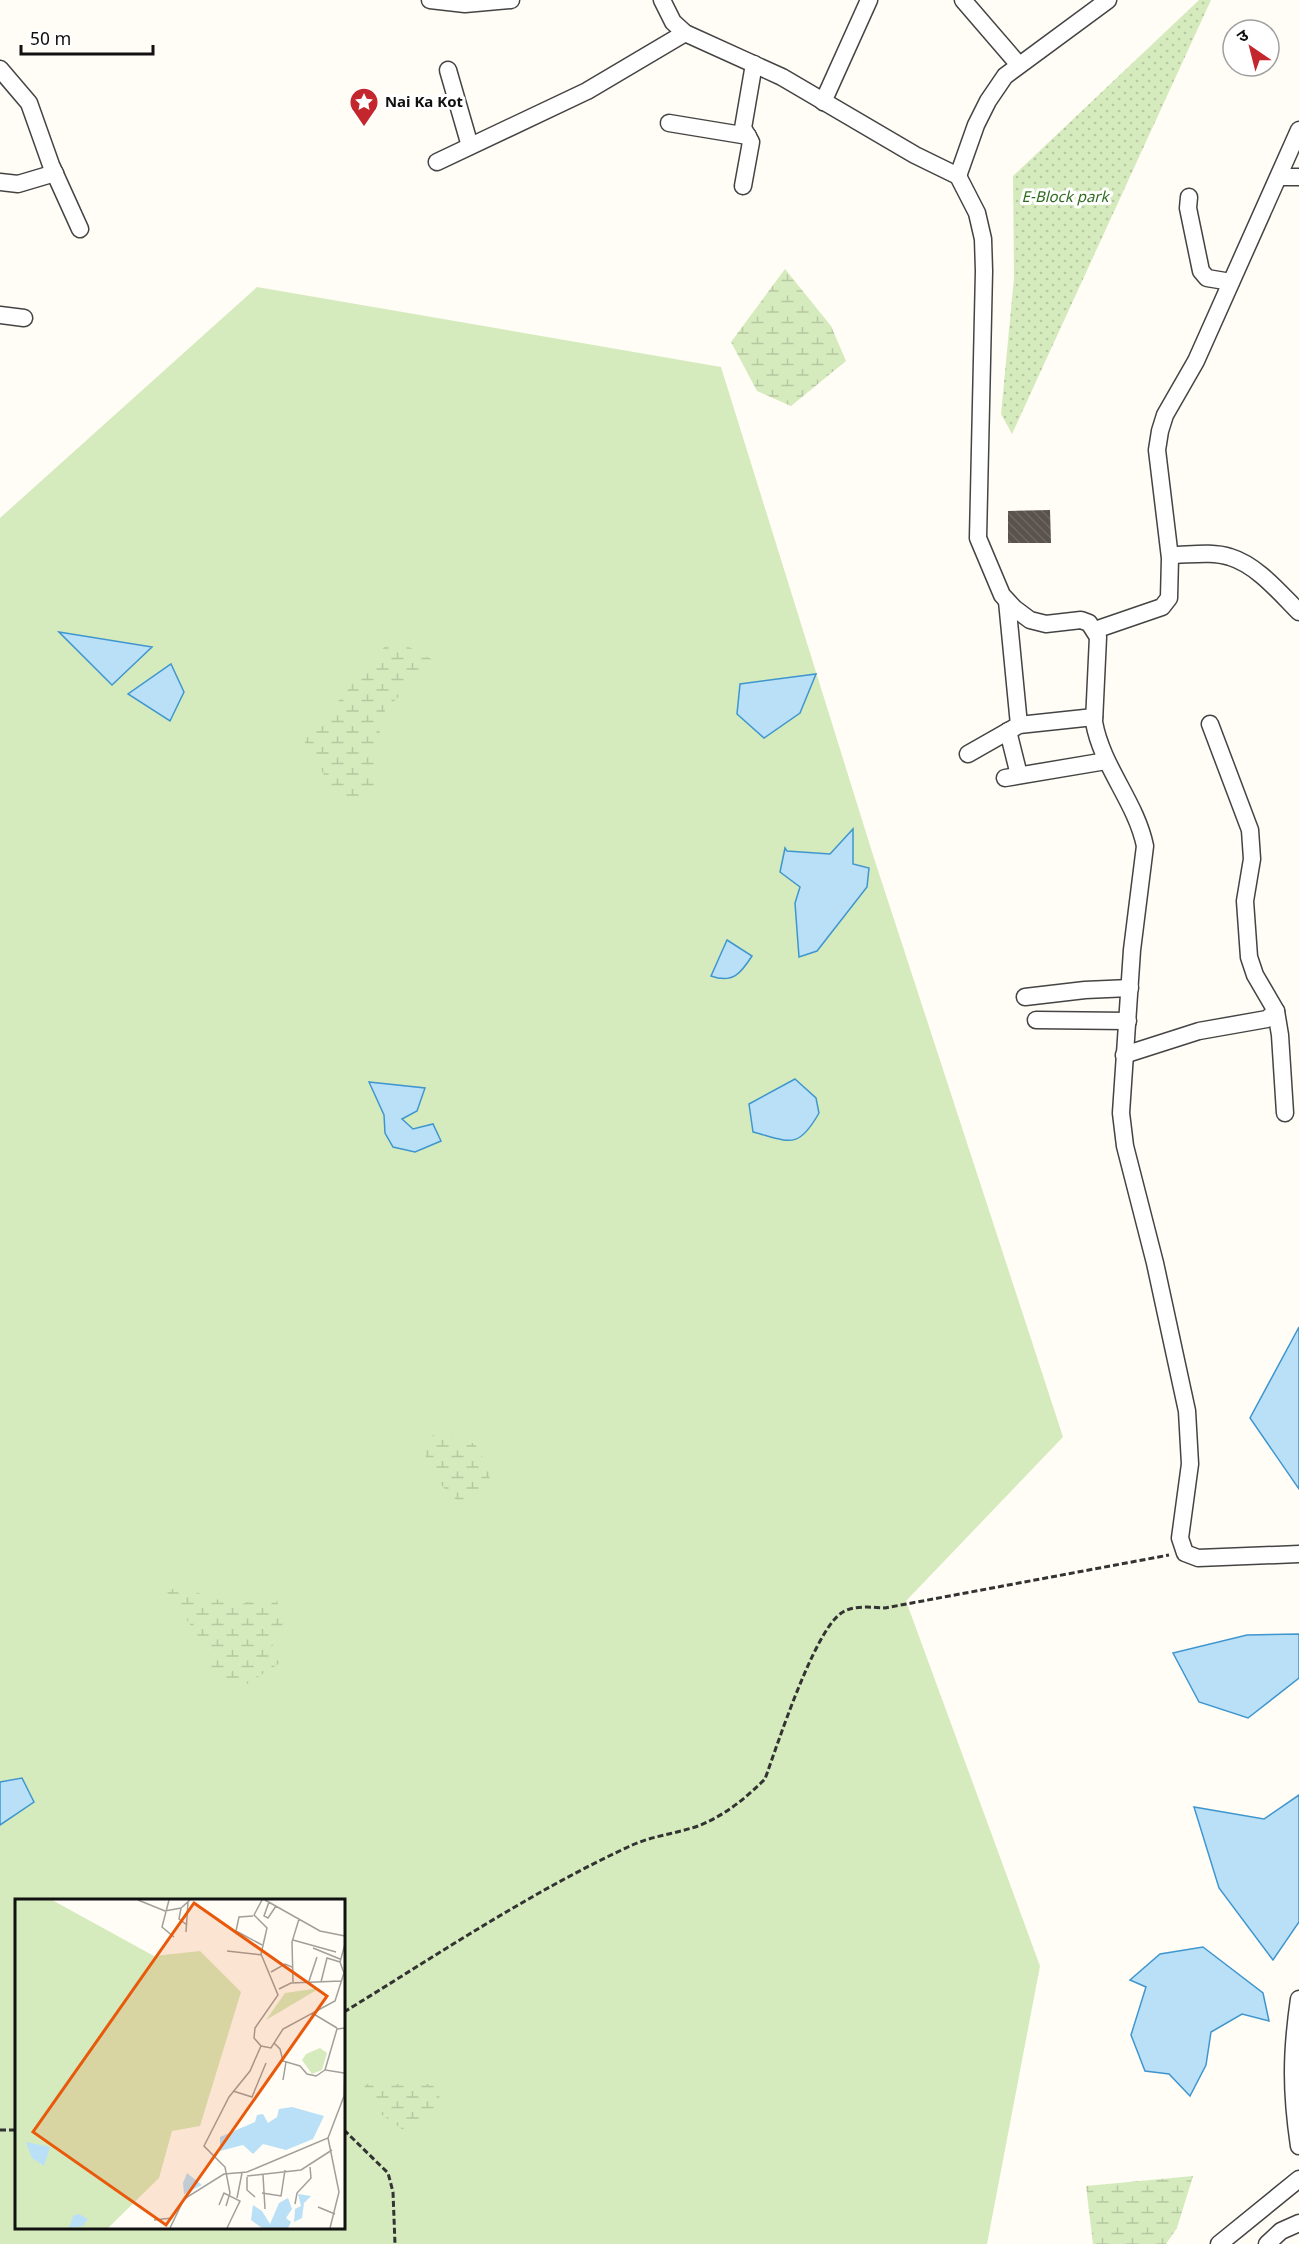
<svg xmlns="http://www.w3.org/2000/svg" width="1299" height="2244" viewBox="0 0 1299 2244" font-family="Georgia,'Noto Sans Devanagari',serif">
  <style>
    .grass { fill: #d5ebbd; fill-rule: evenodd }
    .wetland { fill: url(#wetland-marsh) }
    .park { fill: url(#park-dots) }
    .water { fill: #b9e0f7; stroke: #3f96cf; stroke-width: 1.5 }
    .building { fill: url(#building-back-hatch) }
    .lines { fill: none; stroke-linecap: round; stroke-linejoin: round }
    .minor-casing { stroke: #444; stroke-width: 19 }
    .path { stroke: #333; stroke-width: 3; stroke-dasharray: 6 3; stroke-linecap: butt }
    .minor { stroke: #fff; stroke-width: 16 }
    .labels { text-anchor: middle; stroke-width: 6; stroke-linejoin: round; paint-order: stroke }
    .poi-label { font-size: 15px; font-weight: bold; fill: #111; stroke: #fff; text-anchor: start }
    .park-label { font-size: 15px; font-style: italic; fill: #2f6b1f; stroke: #fff }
    .inset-road { fill: none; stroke: #a09f9a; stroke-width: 1.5 }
    .view { fill: #e8590c; fill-opacity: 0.15; stroke: #e8590c; stroke-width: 3 }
    .inset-edge { fill: none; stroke: #111; stroke-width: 3 }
  </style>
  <defs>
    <pattern id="wetland-marsh" width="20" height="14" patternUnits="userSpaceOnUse" patternTransform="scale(1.5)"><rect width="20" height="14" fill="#d5ebbd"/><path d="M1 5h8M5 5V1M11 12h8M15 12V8" fill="none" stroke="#b6c8a1"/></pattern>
    <pattern id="park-dots" width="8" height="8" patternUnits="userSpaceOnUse" patternTransform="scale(1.5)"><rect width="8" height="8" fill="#d5ebbd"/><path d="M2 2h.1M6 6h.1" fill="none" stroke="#b6c8a1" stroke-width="1.8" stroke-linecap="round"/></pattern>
    <pattern id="building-back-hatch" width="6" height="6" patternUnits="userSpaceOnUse" patternTransform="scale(1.5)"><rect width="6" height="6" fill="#5a524d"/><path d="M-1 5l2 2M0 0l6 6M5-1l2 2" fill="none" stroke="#6d6662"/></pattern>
  </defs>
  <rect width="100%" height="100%" fill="#fffdf5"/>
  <!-- grass -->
  <path class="grass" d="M257,287L721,367L873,855L1063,1437L906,1601L1040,1966L987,2244H0V518ZM16,1900H344V2228H16Z"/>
  <!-- wetland -->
  <g class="wetland">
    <path d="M785,269L831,326L846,361L791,406L757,391L731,342Z"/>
    <path d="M392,638L435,661L385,710L374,756L375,791L340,802L304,741Z"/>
    <path d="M437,1431L475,1444L491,1472L488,1484L462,1504C442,1490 427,1469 423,1445Z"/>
    <path d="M178,1586L236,1606L275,1593L283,1623L271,1649L280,1663L247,1684L214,1677L206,1647L167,1592Z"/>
    <path d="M363,2084H444L432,2118L410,2135L381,2114Z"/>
    <path d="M1193,2176L1177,2228L1166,2244H1093L1086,2186Z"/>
  </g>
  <!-- park -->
  <path class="park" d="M1199,0H1211L1012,434L1001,414L1014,278L1013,176Z"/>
  <!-- water -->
  <g class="water">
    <path d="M59,632L152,647L112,685Z"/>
    <path d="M171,664L184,692L170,721L128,694Z"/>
    <path d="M816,674L800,713L764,738L737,714L740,684Z"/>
    <path d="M853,829V864L869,868L867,887L817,951L799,957L795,903L800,887L780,872L785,848L787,851L830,854Z"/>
    <path d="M727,940L752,956C741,973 733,984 711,976Z"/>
    <path d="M795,1079L816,1098L819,1113C798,1150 790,1142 753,1132L749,1104Z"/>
    <path d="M369,1082L425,1088L417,1111L402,1119L413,1129L433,1124L441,1141L415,1152L393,1147L385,1133L384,1115Z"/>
    <path d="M1299,1327V1489L1250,1418Z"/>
    <path d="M1299,1634V1678L1248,1718L1199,1702L1173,1653L1247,1635Z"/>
    <path d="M22,1778L34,1802L0,1825V1782Z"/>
    <path d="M1299,1795V1922L1273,1960L1219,1888L1194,1807L1264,1819Z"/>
    <path d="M1203,1947L1263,1993L1269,2021L1242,2014L1211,2032L1206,2065L1190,2096L1169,2074L1145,2071L1131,2035L1146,1987L1130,1980L1160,1954Z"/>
  </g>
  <!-- building -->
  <path class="building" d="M1050,510L1051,543H1008V511Z"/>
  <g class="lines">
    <!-- minor casing -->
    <g class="minor-casing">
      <g id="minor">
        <path d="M430,0L465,4L511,0"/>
        <path d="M662,0L673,22L685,33L782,77L915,155L958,176L977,213L983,239L984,271L978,538L1002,595L1014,608L1030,620L1046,624L1081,620L1089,623L1098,637L1094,722C1102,767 1136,802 1145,846L1132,950L1121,1113L1125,1146L1155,1263L1187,1411L1190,1464L1180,1538L1185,1553L1198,1558L1299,1554"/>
        <path d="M963,0L1019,65"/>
        <path d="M0,69L29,103L51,165L80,229"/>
        <path d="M448,70L470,146"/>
        <path d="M823,102L869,0"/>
        <path d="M669,123L748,136"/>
        <path d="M437,162L587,91L685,33"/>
        <path d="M958,176L976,125L988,101L1005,76L1108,0"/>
        <path d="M1280,177H1299"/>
        <path d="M0,182L18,184L55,173"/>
        <path d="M743,186L751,142L743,128L754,64"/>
        <path d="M1189,197L1188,208L1201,271L1207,278L1231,282"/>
        <path d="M0,315L24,318"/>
        <path d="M1170,555C1189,555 1212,551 1230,557C1257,565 1280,593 1299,612"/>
        <path d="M1007,601L1019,725"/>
        <path d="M1095,630L1162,607L1169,598L1170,558L1157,450L1160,431L1165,415L1196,361L1299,130"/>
        <path d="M1008,731L1019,775"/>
        <path d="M968,754L1019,725L1094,717"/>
        <path d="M1005,778L1106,761"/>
        <path d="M1025,997L1085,990L1130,988"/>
        <path d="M1276,1011L1280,1035L1285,1113"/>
        <path d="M1036,1020L1128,1021"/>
        <path d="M1124,1055L1199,1031L1267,1019L1276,1011L1255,975L1249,957L1245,901L1252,859L1250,830L1210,724"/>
        <path d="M1299,1999C1291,2054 1291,2092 1299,2146"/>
        <path d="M1219,2244L1299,2179"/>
        <path d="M1267,2244L1281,2231L1299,2223"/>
      </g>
    </g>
    <!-- path -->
    <g class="path">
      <path d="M344,2012C437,1955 529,1893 628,1847C650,1836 675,1834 698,1826C724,1816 746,1798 765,1779C778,1743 813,1635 840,1614C851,1605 871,1607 885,1608L1169,1555"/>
      <path d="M0,2130H16"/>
      <path d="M344,2130L388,2173L393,2192L395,2244"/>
    </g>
    <!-- minor -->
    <use href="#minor" class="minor"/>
  </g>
  <!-- icons -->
  <defs>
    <g id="sight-pin" transform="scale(1.5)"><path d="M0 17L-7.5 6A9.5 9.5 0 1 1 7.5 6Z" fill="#c4262e" stroke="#fff"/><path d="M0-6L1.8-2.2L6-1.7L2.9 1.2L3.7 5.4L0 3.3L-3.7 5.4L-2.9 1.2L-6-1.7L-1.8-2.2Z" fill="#fff"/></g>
  </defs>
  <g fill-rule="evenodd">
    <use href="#sight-pin" x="364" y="102"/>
  </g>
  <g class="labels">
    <!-- poi labels -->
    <g class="poi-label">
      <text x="385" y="107">Nai Ka Kot</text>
    </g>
    <!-- park labels -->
    <g class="park-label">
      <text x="1065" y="202">E-Block park</text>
    </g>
  </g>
  <!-- overview -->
  <g transform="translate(15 1899)">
    <rect width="330" height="330" fill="#fffdf5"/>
    <path d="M0,1H37L139,57L185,52L226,93L185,227L157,232L144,279L93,329H0Z" fill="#d5ebbd"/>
    <path d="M305,89L251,121L270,94ZM305,149L312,154L307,171L297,175L287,161L291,155Z" fill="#d5ebbd"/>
    <path d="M277,208L309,217L298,240L271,251L248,245L238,255L228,246L205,252V238L240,223L242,216L248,215L253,224L262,218L264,210ZM11,243L35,248L29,267L17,259ZM172,274L187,286L169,295L168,284ZM283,295L296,297L289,304L287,319L279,323L280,310L286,307ZM273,299L277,310L271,319L276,323L273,329H247L236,321L238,306L247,312L255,325L264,304ZM64,315L73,320L68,327L54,329L58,317Z" fill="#b9e0f7"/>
    <path class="inset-road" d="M123,1L150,12L166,9L175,1M154,1L147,28L159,38M250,1L305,32L330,37M254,3L249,17L253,19L261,7M166,9L164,20L172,26M238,17L224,18L221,32L247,46M171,33L173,3M278,41L321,53M298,49L325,60M212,52L247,56M256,73L270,65L277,68M329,74L325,63L330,45M294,82L302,58M278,83L277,43L284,20M306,83L312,59L325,63M264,90L276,84L326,82M297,114L322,129M259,144L265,150L268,162L285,167L292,175L301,177L310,171M246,147L256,149L268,130L320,102L329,74M329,174L310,171L322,130L330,129M268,181L271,163M218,192L237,198L251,164M313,239L324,293L315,329M248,276L250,310M232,277L286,271L317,251M232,278V291L240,298M247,294L266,297L270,271M222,299L227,274M280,305L282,294L296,279L295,268M204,306L209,294L225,302L212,329M211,307L215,294L210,268L189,247L214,198L235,172L246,147L239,139L240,129L263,96L246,55L252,29L239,16L247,1M303,308L320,315M139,321L157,319M155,329L169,300L209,275L232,273L313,239L329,197L330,166"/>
    <path class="view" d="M179,4L312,97L151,326L18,233Z"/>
    <rect width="330" height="330" class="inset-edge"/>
  </g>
  <!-- north arrow -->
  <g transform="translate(1251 48) rotate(325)"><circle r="28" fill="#ffffff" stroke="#a0a0a0" stroke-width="1.5"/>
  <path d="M0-4.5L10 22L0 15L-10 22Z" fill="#c4262e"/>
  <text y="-9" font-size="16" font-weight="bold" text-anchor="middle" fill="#111111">उ</text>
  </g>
  <!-- scale -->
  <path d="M21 45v9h132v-9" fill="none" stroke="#111111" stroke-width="3"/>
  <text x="30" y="45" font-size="18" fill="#111111" stroke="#ffffff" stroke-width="4.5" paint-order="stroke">50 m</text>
</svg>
